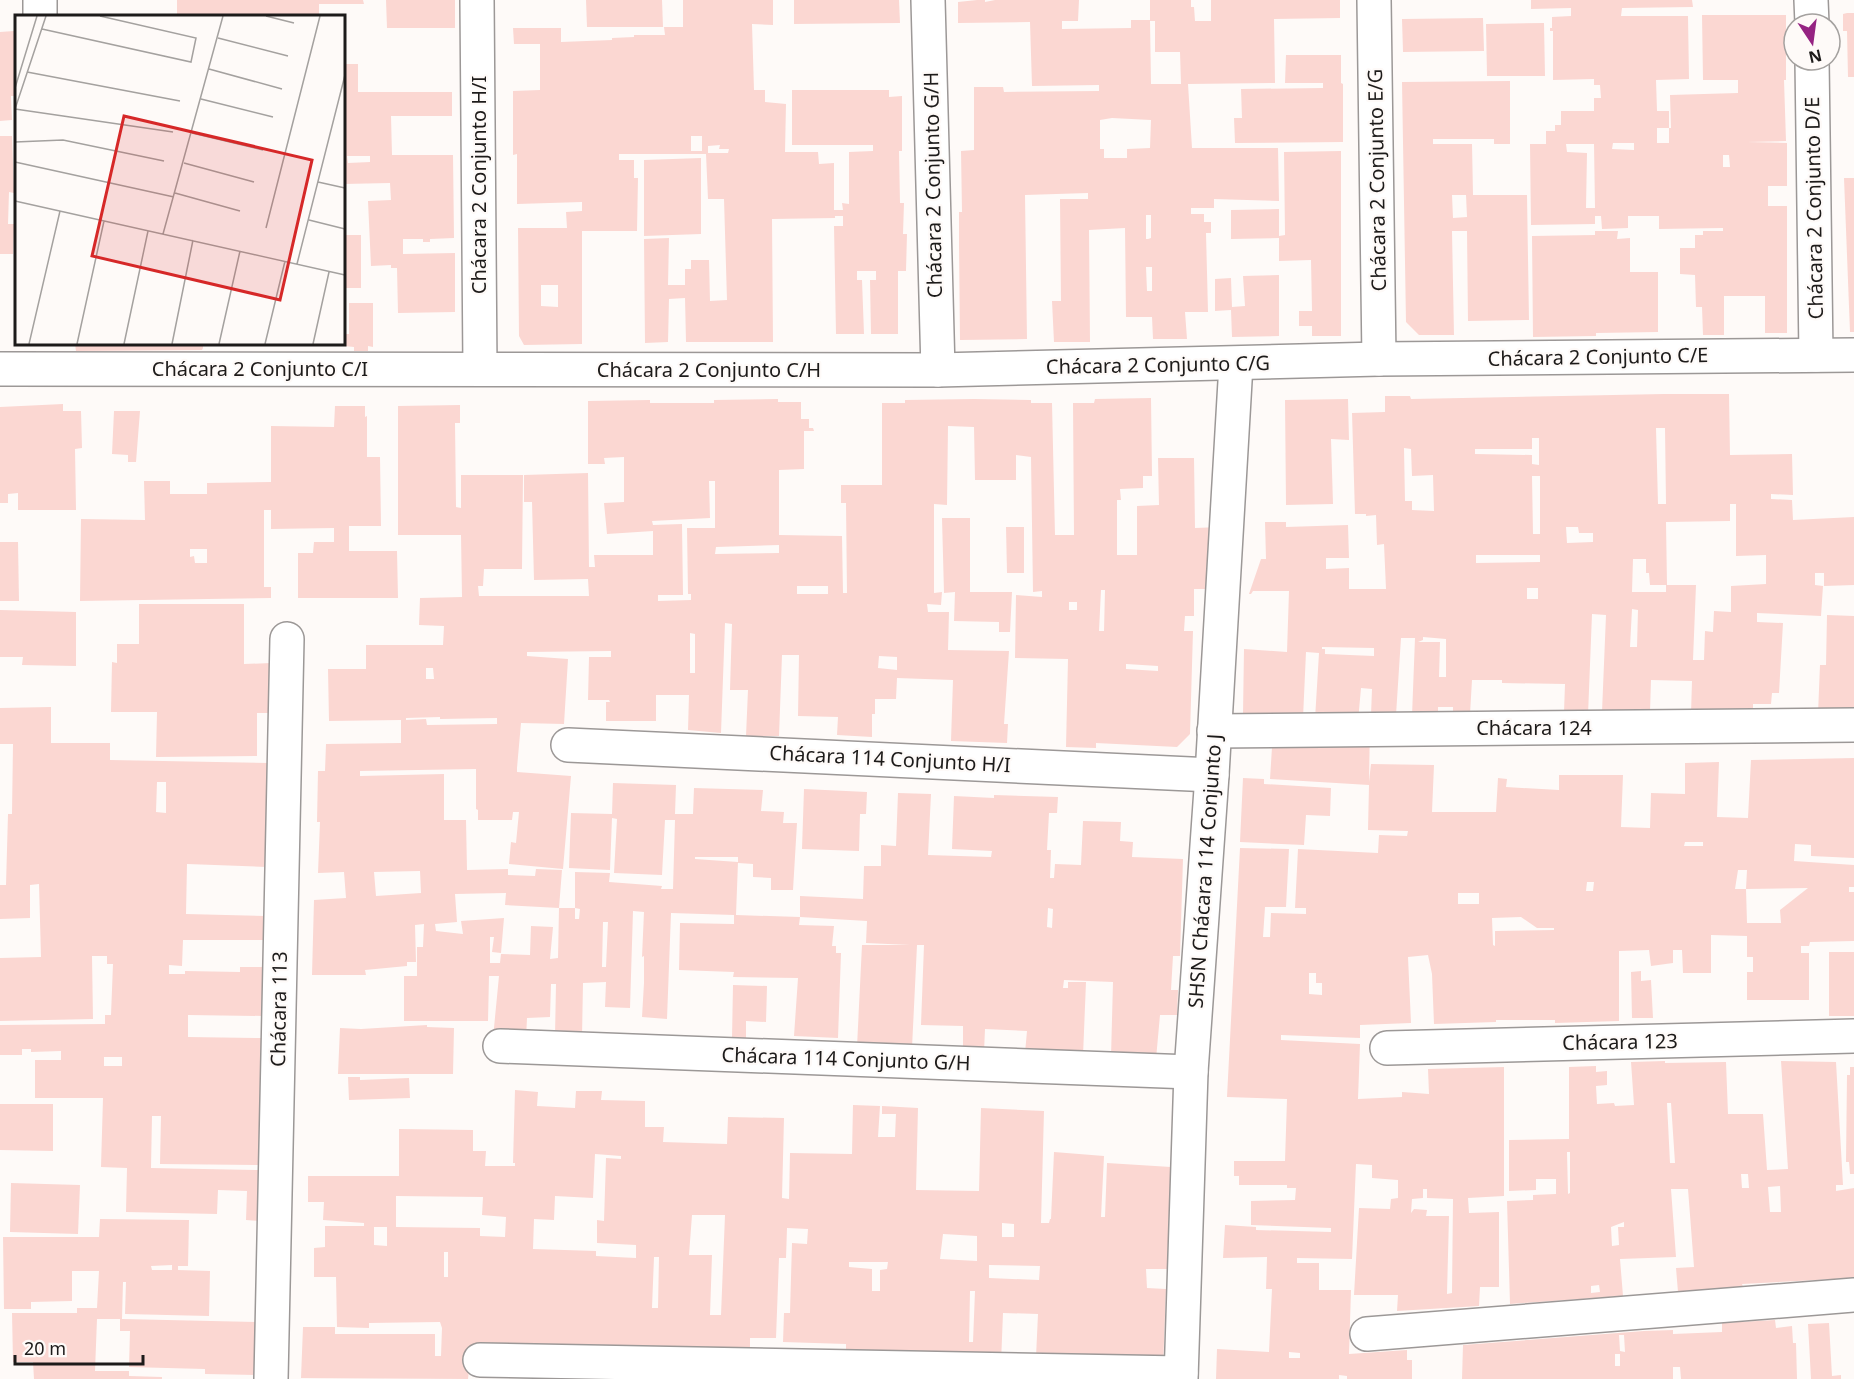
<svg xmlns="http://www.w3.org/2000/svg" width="1854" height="1379" viewBox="0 0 1854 1379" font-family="'Noto Sans',sans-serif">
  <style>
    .building { fill: #fbd7d2; fill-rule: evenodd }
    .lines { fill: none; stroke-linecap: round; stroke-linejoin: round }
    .street-casing { stroke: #9c9897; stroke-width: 36 }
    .street { stroke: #fff; stroke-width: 33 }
    .labels { text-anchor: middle; stroke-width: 4.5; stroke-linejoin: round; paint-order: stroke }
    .street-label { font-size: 20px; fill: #1d1b1a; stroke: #fefaf8 }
    .inset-road { fill: none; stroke: #a4a19f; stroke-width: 1.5 }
    .view { fill: #d62828; fill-opacity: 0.15; stroke: #d62828; stroke-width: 3 }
    .inset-edge { fill: none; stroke: #1d1b1a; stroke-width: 3 }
  </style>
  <rect width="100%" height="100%" fill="#fefaf8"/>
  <!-- building -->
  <g class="building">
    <path d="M177,0H363L364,4H319V16H177Z"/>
    <path d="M386,0H455V28H387Z"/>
    <path d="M586,0H662L663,27H587Z"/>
    <path d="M683,0H773V25L752,24L754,90H765V102L786,104L785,152H818L819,164L834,163V210H843L842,203L849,204V152L873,151V145H792V90H889V97L902,96V151H899L900,203H904L903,234H907L906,271H898V334H871L870,280H876V271H857V280H862L864,334H836L834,226H843V216H835V218L772,219L773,342H686L685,298L669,299L668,342L645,343L644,239L669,238L668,285H685V269H691V260H709L710,301L727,300L724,199H708L706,154H619V160H634V178H638L637,231H582V344L524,345L519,336L518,228H567L566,212L582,211V202L517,204V154L513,155V91L540,90V44H514L513,28H561V42L612,40V38L634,37V35H665L664,27H683ZM691,136H702V151H691ZM720,145L719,149H729L728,153H708V146ZM541,285H558V307L541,306Z"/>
    <path d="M794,0H899L900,23L794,24Z"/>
    <path d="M977,0H985V2L995,0H1079L1078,21H1062V29L1131,28V20H1150L1151,84H1181L1180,52H1155V21H1150V0H1191V7H1194L1195,21H1211V0H1340V18L1274,19L1275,83L1188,84L1192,148H1278L1279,201L1214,199V208H1191V214H1204V222H1211V233H1206L1208,312H1185L1187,339H1153L1152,317H1126L1125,228L1089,230L1090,342H1054L1052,301H1061L1060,199H1088V193L1025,195L1027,339L960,340L959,244V212H962L961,151L974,150V87H1003L1004,92L1099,91V85L1032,86L1030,22L958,23V2ZM1112,118L1151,120L1150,148L1127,149V158H1104V149H1100V120ZM1146,215H1151V238L1148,239H1146ZM1146,267H1152V291H1147Z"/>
    <path d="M1531,0H1692L1693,7L1622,8L1621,16H1688L1689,79L1656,80L1657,111H1669V128H1657V143H1669V128H1671L1670,95L1738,93V80H1703L1702,15H1786V80H1784L1786,141L1747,142L1787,143V186H1768V206H1787V333H1765V296H1724V335H1703L1702,307H1696L1695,275L1680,274V248H1695V235H1703V231H1723V228L1659,229V216H1628V228L1602,229L1601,216H1595V224L1531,225L1530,144H1546V131H1555V125H1561V111H1594V98H1601L1600,85H1594V79L1553,80V31H1550V28H1552V17L1571,16V8L1531,9ZM1613,143H1634V150L1612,149ZM1566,144H1594L1595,208H1586L1587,153L1567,152ZM1723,155H1729L1730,167H1723Z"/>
    <path d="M1847,13H1854V77H1848L1847,31H1843V14Z"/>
    <path d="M1483,18L1484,51L1403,52L1402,19Z"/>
    <path d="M1544,23L1545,76H1487L1486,24Z"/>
    <path d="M14,31L15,96H11L12,120L0,121V32Z"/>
    <path d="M1286,55H1341V83L1343,84V142L1235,143L1234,118H1242L1241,89L1323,88V83H1285Z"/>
    <path d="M344,64H358V92H452V116H391L392,155H453L454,238L430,239V242H423V239H403V254L455,253V312L398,313L397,268H391V265L371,266L368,201L391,200L390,183L344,184ZM347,156H370V162L348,163Z"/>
    <path d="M1510,81V144H1494V139H1433V144H1472L1473,195H1527L1529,320L1468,321L1467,231H1452L1454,335H1419L1406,322L1402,82ZM1452,195H1466L1467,217L1453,218Z"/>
    <path d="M0,136H12L14,193L9,192L8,224H14L13,254H0Z"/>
    <path d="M1341,151V336H1312V326H1299V311H1312L1311,260L1279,261V238L1231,239V210L1279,209V236L1285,235L1284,152Z"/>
    <path d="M701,158V234L644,236V160Z"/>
    <path d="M1844,178H1854V332H1850Z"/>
    <path d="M1595,231H1618L1617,239L1630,238V272H1658V332L1596,333V336L1533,337L1532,236L1595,235Z"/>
    <rect x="344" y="235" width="17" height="53"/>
    <path d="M1279,275V336L1232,337L1231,310L1215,311V279L1231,278L1232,307L1245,306L1243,276Z"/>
    <path d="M349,303H373V347L368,346V351H354V347L344,346V334H349Z"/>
    <path d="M75,344H203V348L202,350L76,351Z"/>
    <path d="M1664,394H1729L1730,455L1792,454L1793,495L1771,494V499L1792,500L1793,520L1854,517V585L1824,586V573H1815V585L1823,586L1821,616L1757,613V622L1783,623L1779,693H1772L1771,704H1753V712L1691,714L1692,681L1651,680L1650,712H1602L1606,615L1592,614L1588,715L1564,712L1565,684L1502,683V680H1472L1470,714L1453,715V707H1438V715L1412,716L1415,638H1401L1396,715H1371L1372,689L1361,688L1358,721L1370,722L1369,782L1371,764L1434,765L1432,812H1496L1498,778L1507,779L1506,787L1559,790V775H1623L1621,827L1650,828L1651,793L1685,794V763L1719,762L1717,817L1748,818L1751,760L1854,758V858L1811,856V845L1795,844L1794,861L1854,865V887H1849V892H1854V941L1810,942L1809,946H1801V953H1809V1000H1747V972H1753V957H1747V936L1711,935V973H1683L1682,950H1673V963L1651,966L1649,950L1619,951V1021L1555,1023V1020H1496V1022L1434,1024L1432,974L1428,955L1408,957L1411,1023L1360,1025V1038L1281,1035V1040L1360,1044L1358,1099L1402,1097V1092L1429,1094L1428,1069L1504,1067V1196L1468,1198L1469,1213L1499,1212V1287H1480L1479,1306L1397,1311L1398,1295H1354L1359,1208L1390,1209L1391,1199L1398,1198V1180L1372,1178V1165L1356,1164L1352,1259L1297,1258V1263H1319V1290H1351L1349,1354L1407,1350V1360H1412V1379H1347V1376L1339,1375V1379H1216L1217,1349L1269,1352L1272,1289H1266L1267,1257L1223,1258L1225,1225L1256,1227V1230L1331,1232V1228L1251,1225V1201L1295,1200L1296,1188H1287V1185H1239V1176H1234V1161H1285L1287,1099L1227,1097L1240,848L1289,849L1286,907H1265L1263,937H1270L1271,913L1306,914V908H1295L1298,849L1378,853L1379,835L1407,836L1408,831L1368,830L1369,785L1270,779L1274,716L1243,714L1244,649L1287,652L1289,591H1253L1251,594H1249L1261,559H1266L1265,522H1286V527L1348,525L1349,558H1326V569L1349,568V589H1386L1384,544L1377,545L1376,515L1366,516V514H1355L1352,413L1385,412V396H1410L1411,399ZM1656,428H1665L1666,504H1658ZM1532,438H1539V465L1532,464V455L1475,454V449H1532ZM1404,448L1411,449L1412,476L1433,475L1434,511L1412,510V501H1405ZM1532,476H1540V534H1533ZM1730,504H1736V556L1766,555V584L1731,586V612L1714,611L1713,632L1705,631L1704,660H1693L1696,585H1666V592H1632L1633,559H1646V573H1649L1650,585H1667L1666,522L1730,521ZM1566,527H1578L1579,533H1593V542L1567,543ZM1476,555H1540V562L1476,563ZM1527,588H1538V599H1527ZM1632,609L1638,610L1637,647H1630ZM1423,637L1446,639V677H1439L1440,642H1418L1423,640ZM1322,647L1374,648V656L1325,654V649H1322ZM1306,652L1319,653L1315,719L1303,718ZM1685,842H1703V846H1684ZM1738,870H1747L1746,889L1808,888L1780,910L1781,923H1747L1746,889H1735ZM1587,882H1594L1593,891H1586ZM1458,893H1479V904H1458ZM1521,917L1537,928H1554V930L1495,931V946L1493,945L1492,918ZM1309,973H1316V983H1322V995L1309,994ZM1423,1189H1427V1198L1453,1199L1452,1293L1447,1294L1449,1216H1426L1427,1210L1414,1209L1411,1213L1412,1199L1423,1198ZM1289,1352L1300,1353V1358H1289Z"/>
    <path d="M1151,398L1152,476H1143V488L1120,489L1121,500H1117V555H1137V506L1159,505L1158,458H1194L1195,528L1220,527L1223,589H1194V616H1185L1184,631H1193L1190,734L1177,747L1096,743V748L1066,747L1068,659L1015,658L1016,595L1042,597V591L1033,592L1031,457L1016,455V480H975L974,427L948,426L947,505L934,504V593L942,592L941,605L927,604L928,612H949L948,650L1009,651L1004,724H1008L1007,743L951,741L953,680L897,678L896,699H875V714H872V737L837,735L838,717L798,716L799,655H782L779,736H746L748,690H730L732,624L725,623L721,733L688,730L689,695H656V721H606V702H610L609,700H588L589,657H611V651L527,652V656L568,659L564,724L521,723L517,768V772L571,776L563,869L509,864L511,842L516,843L519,812H513L512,820H478V810L476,809V769L360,771V776L444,774V820H466L467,870L508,869V875L535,876L536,869L562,870L559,908L505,905L506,893L455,894L457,922L435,924L436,931L463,934L461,921L504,918L501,953L492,952L494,937H490V963H500L501,954L530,955L531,926L553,927L550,959L558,958L559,908H575V919H579L580,909L575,908V872L610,873L609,882L662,886L661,889H673L675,820H665L662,875L614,873L617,819L612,818L610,870L569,868L571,813L612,814L613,783L676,785L675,814H693L694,788L763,790L761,811L784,812L783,823H797L793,890H771V878L753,877V864L738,863V857H695V859L738,862L736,915L800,917L799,925L834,926L832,946H836V953H841L838,1038L794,1036L798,978L733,977L734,972L679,970L680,923L734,924V915L671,913L667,1019L642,1017L644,983V956L642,957L644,912L633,911L630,1008L605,1007L606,982L583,983L582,1037L555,1036L556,984H551L550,1017L527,1018L526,1039L493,1038L499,976H489L488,1021H404V976H417V947H423L424,924L415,925L416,962H407V966L365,970L366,975H312L314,900L346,898L344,872L318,873L320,822H317L318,771H325L326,744L401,743V720L329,721L328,669H366V645H443L444,626L419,625L420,598L462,597L461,535H398V406L460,405V423H455L456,507L461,508V475H523L522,569H484L483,586H478L479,596H589L588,579L534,580L532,502H524V475L588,473L589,567H595L594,555H653V531L607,534L604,503L624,502V457L604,458L605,464H588V401L650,400V403H714V400L778,399V402H801V419H809V428H813L814,431H804V469L779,470V535L842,536L843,593H847L846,503H841V485H882V403H905V400L974,399L1031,400V403H1052L1055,535H1074L1073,403H1094L1095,399ZM709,481H715V528H687L688,594H691V600L658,601V595H683L682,524L653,525L652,521L710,518ZM779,545V553L715,554L716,547ZM797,586H828V594H797ZM1101,590H1105L1104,631H1099ZM1069,602H1077V610H1069ZM690,633L695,634V673H690ZM879,656L897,657V670L878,668ZM1126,664L1158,666V671L1126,669ZM426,668H433L434,679H426ZM440,717V719L497,718V724L427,725L426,719L406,720V718ZM420,871L421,893L376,896L374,872ZM603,922H608L606,967H602Z"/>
    <path d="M1348,399L1349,440L1331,439L1333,504L1286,505L1285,400Z"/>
    <path d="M63,404V411H81L82,448L75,449L76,510H18V493L8,494V503H0V407Z"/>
    <path d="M335,406H365V417L367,416V457H380L381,526H349V551H397L398,598H298V553H313L314,542H334V528L271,529V510H264V587H271V598L80,601L81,519L145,520L144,481H170V494H207V483L271,482V426L334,427ZM190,549H207V563H195L194,556L190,557Z"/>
    <path d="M114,411H140L136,462H128V455L112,454Z"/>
    <path d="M942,518H970V592H1012L1010,632H999V622L954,621L955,592L944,593Z"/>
    <path d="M1006,527H1024V573H1007Z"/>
    <path d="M0,542H18L19,601H0Z"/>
    <path d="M139,604H244V664L271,663L270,713H257V756L156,757L157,712H111L112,662L117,663V644H139Z"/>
    <path d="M0,610L76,612V666L22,665L23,657H0Z"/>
    <path d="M1827,615L1854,616V714H1818L1820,665H1826Z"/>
    <path d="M51,707V743H110V760L269,763L266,867L187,864L186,914L265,916V940H183L182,966L169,965V974H185V971L240,972V967H264V1016L188,1015V1037L263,1038L260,1165L160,1164L161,1116H152L151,1168L260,1170L259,1221L246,1220L247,1191L218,1190L217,1214L126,1212L127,1168L101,1167L103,1098H35V1060H61V1051L31,1052V1049H22V1055H0V1025L105,1024V1015H111L113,964H107V956H92L93,1019L0,1021V958L41,957L39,884L30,885V918L0,919V885H6L8,814H12L13,744H0V708ZM157,782H166V813L156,812ZM104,1057H122V1066H104Z"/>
    <path d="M1243,778L1264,779V784L1331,788L1330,816L1306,815L1304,845L1240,842Z"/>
    <path d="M804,789L867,792L866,814H860L859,851L802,849Z"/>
    <path d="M898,793L931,794L928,855L991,857L992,851L952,849L954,796L994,798V795L1058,797L1057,813H1049L1047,850H1051L1050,878H1054L1055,864L1081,865L1083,821L1121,822L1120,841L1133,842L1132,857L1183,859L1180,956H1173L1171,990H1178L1177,1015H1160L1156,1059L1111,1057L1113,982L1064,980L1063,988H1068V982H1086L1083,1056L1025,1053L1027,1031L985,1029L984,1052L963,1050V1026L921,1025L924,945H917L912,1048L857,1047L862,945H910L866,943L867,921L800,917V896L863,899L864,866H881V845L896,846ZM1048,908L1053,909L1052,928L1047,927Z"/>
    <rect x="1829" y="952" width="25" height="64"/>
    <path d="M1641,971V981L1651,980L1653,1018H1632L1631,972Z"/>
    <path d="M733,985L767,986L766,1022L746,1021V1039H732Z"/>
    <path d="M427,1025V1027L454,1028L453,1074H338L340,1028L361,1029Z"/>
    <path d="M1665,1061V1063L1726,1062L1728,1114H1763L1767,1170L1788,1169L1781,1061L1836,1062L1843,1185H1836V1191L1854,1188V1278L1742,1284L1743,1287L1678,1292L1676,1268L1694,1267L1688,1189H1671L1676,1257L1620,1259L1623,1296L1510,1304L1507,1201L1533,1200V1195L1556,1194V1179H1536V1190L1509,1191V1140L1569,1139V1067L1596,1066V1072L1607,1071V1085L1596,1086L1597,1104L1614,1103L1615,1106L1634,1105L1631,1062ZM1667,1103H1671L1675,1163H1670ZM1567,1152H1570V1193L1568,1194ZM1741,1174H1748L1749,1188H1742ZM1780,1186L1781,1212H1770L1768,1187ZM1624,1222V1227H1618L1619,1245L1612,1246L1611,1227ZM1599,1285L1600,1292L1591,1293V1286Z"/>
    <path d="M1850,1067H1854V1174H1850L1849,1162H1846L1847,1075H1850Z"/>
    <path d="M348,1077H360V1080L409,1078L410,1098L349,1100Z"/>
    <path d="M515,1090L538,1092L537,1106L575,1108L576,1091H602L601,1100L645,1101V1127H664L663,1142L727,1144L728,1117L784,1118L782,1198L789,1199L790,1153L852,1154L853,1105L880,1106L878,1137H895L896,1114H882V1106L918,1108L916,1190L979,1191L981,1108L1044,1111L1041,1223H1049L1050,1219H1051L1054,1152L1104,1156L1101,1217H1105L1107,1163L1171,1167L1167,1269H1146L1147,1288L1166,1289L1163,1367L1036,1357L1038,1314L1003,1313L1001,1363L846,1357V1344L783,1342L784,1313H790L792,1243L807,1244L808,1229L787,1228L786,1258H779L776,1338H750V1348H720V1353L472,1345L468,1379L301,1378L303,1327H335V1334H435V1356H441L442,1328L440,1322L369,1323V1328L337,1327L336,1277H314V1248L325,1247V1226H364V1223L323,1220L324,1202H308V1176H399V1129L473,1130V1151H486L485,1166H515V1163H513ZM595,1154L621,1156V1159L606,1158L604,1221L597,1220V1243L636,1245V1258L596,1256V1251L533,1249L534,1219L554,1220L555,1196L593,1198ZM396,1196L483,1197L482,1215L506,1217L505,1237L480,1236V1228L396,1227ZM692,1215H725L721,1315H710L712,1255H689ZM1002,1223L1014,1224V1237H1002ZM374,1227H387V1246L374,1245ZM943,1234L977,1236V1261L940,1259ZM444,1252H448V1277H444ZM654,1257H659L658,1308H652ZM849,1262H888L887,1269L880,1270V1291H872V1269L849,1267ZM989,1265L1040,1266L1039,1280L989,1278ZM970,1291H975L973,1342H969Z"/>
    <path d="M0,1104H53V1151L0,1150Z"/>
    <path d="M11,1183L80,1185L78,1234L10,1232Z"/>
    <path d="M100,1219L189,1220L188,1266H178V1270L210,1271L209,1316L125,1314L126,1282H123L122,1319L260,1322L256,1375L205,1374V1369L129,1367L130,1331H120V1319H97L95,1371H129V1376L162,1377V1379H34L33,1362H13L12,1313H77V1308H97L99,1271H72V1301L31,1302V1309H4L3,1237H99ZM172,1265V1270H152L151,1266Z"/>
    <path d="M1775,1320L1776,1328L1792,1326L1793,1343H1796L1797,1379H1681L1680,1367H1673V1379H1462L1463,1345L1644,1331L1673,1330V1334L1722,1332V1323ZM1619,1335H1624L1625,1352L1620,1351ZM1615,1354H1620V1366H1615Z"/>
    <path d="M1829,1323L1832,1376L1841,1375V1379H1811L1808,1324Z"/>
  </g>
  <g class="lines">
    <!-- street casing -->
    <g class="street-casing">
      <g id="street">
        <path d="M477,0L480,369"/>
        <path d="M928,0L938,370"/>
        <path d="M1374,0L1379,359"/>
        <path d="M1811,0L1812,24"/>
        <path d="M40,16V0"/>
        <path d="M1812,60L1816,355"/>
        <path d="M0,369L938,370L1379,359L1854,355"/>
        <path d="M1214,731L1854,725"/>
        <path d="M568,745L1212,775"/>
        <path d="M500,1046L1191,1072"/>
        <path d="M1387,1048L1854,1036"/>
        <path d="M1367,1334L1854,1295"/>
        <path d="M480,1360L1181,1373"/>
        <path d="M271,1379L287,639"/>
        <path d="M1181,1379L1191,1072L1212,775L1236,364"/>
      </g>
    </g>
    <!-- street -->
    <use href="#street" class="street"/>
  </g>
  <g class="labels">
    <!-- street labels -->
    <g class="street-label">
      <text transform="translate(1377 180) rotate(-91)" y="7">Chácara 2 Conjunto E/G</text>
      <text transform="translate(479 185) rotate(-90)" y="7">Chácara 2 Conjunto H/I</text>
      <text transform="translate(933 185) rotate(-91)" y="7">Chácara 2 Conjunto G/H</text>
      <text transform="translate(1814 208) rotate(-91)" y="7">Chácara 2 Conjunto D/E</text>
      <text transform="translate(1598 357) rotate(-1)" y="7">Chácara 2 Conjunto C/E</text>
      <text transform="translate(1158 365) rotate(-1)" y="7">Chácara 2 Conjunto C/G</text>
      <text x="260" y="376">Chácara 2 Conjunto C/I</text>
      <text x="709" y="377">Chácara 2 Conjunto C/H</text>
      <text x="1534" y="735">Chácara 124</text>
      <text transform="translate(890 759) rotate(3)" y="7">Chácara 114 Conjunto H/I</text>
      <text transform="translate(1205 871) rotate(-86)" y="7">SHSN Chácara 114 Conjunto J</text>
      <text transform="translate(279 1009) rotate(-89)" y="7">Chácara 113</text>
      <text transform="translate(1620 1042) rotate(-1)" y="7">Chácara 123</text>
      <text transform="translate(846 1059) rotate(2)" y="7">Chácara 114 Conjunto G/H</text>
    </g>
  </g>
  <!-- overview -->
  <g transform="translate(15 15)">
    <rect width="330" height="330" fill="#fefaf8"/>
    <path class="inset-road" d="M251,1L279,8M27,14L176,47L181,23L85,1M203,23L273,41M194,54L267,74M12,57L165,86M0,73L22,1M186,84L258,102M0,94L158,117M0,94L31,1M177,118L248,135M0,127L48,125L149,146M0,147L159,182M169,148L239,167M303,167L330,173M160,178L225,196M0,186L330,260M294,205L330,214M251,213L305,1M148,219L208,1M282,249L330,60M14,329L45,196M62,329L89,206M109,329L133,216M157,329L178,225M204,329L225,236M250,329L270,246M298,329L314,257"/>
    <path class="view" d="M109,101L297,145L265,285L77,241Z"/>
    <rect width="330" height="330" class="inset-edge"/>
  </g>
  <!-- north arrow -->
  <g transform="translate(1812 42) rotate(167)"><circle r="28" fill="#fefaf8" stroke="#a4a19f" stroke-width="1.5"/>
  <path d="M0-4.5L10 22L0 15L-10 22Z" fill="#952382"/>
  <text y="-9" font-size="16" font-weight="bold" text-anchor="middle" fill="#1d1b1a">N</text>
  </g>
  <!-- scale -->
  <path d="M15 1355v9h128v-9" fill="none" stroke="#1d1b1a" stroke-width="3"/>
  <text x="24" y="1355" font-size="18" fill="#1d1b1a" stroke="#fefaf8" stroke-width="4.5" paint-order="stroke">20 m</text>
</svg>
